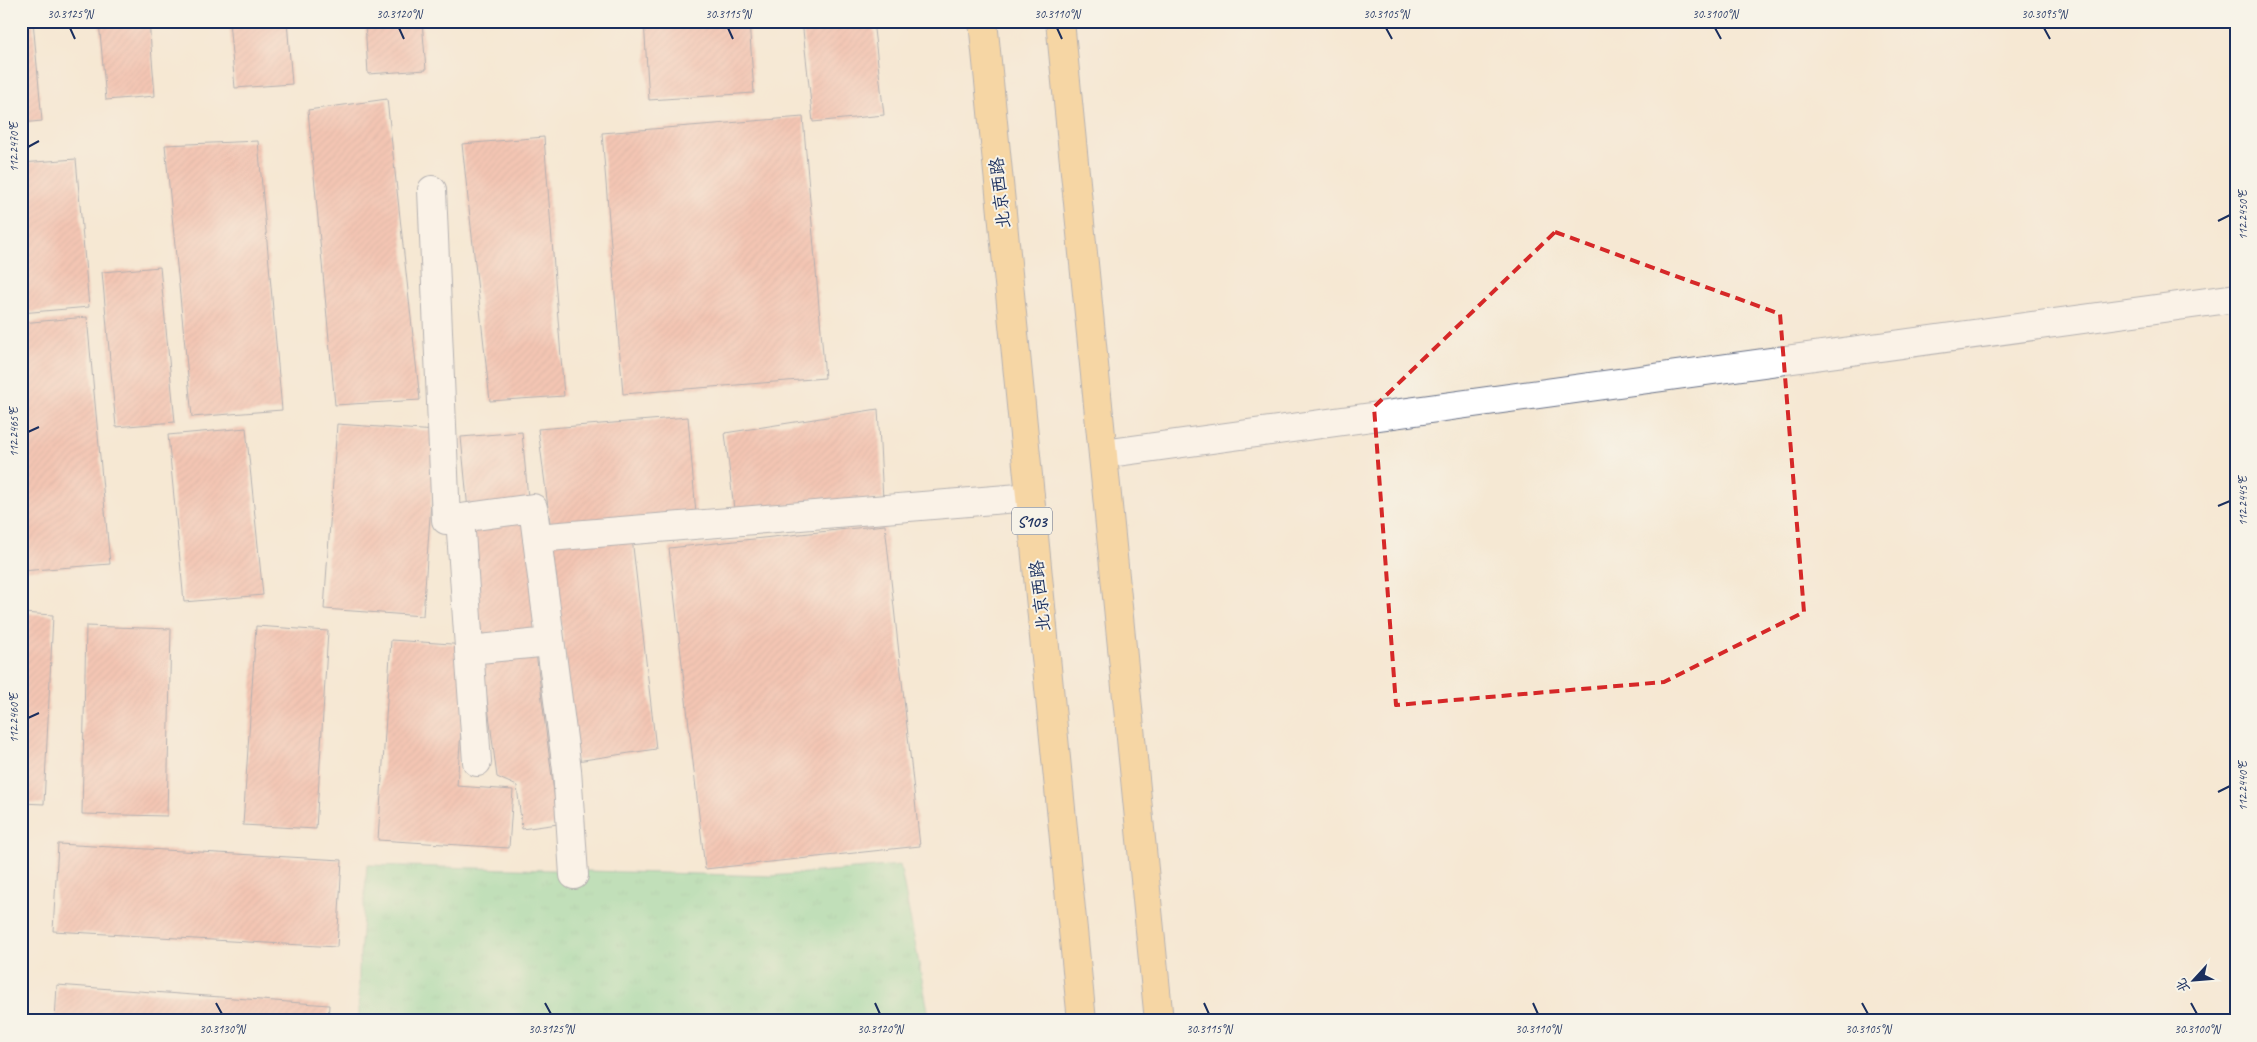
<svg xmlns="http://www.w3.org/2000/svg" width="2257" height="1042" viewBox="0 0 2257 1042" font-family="Caveat,'LXGW WenKai TC',sans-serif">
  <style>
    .park { fill: url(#park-tufts); stroke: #4e827c }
    .building { fill: url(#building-hatch) }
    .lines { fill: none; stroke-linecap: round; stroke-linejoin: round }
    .street-casing { stroke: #677087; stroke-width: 30 }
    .primary-casing { stroke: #677087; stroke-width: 30 }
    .street { stroke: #fff; stroke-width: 28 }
    .primary { stroke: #f7c06c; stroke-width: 28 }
    .marked { fill: none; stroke: #d62828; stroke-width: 4; stroke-dasharray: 10 6; stroke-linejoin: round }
    .ticks { fill: none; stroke: #1b2f5e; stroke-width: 2 }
    .labels { text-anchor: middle; stroke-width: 4; stroke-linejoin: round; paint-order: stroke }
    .shield { fill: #f7f3e8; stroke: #5d6a87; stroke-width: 1 }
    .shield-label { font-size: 16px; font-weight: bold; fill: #1b2f5e }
    .street-label { font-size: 18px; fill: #1b2f5e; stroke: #f7f3e8 }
    .neatline { fill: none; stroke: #1b2f5e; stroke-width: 2 }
    .ticks-label { font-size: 12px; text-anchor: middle; fill: #1b2f5e }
  </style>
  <defs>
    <pattern id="park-tufts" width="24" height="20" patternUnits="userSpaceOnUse" patternTransform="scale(1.25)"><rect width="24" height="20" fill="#81d699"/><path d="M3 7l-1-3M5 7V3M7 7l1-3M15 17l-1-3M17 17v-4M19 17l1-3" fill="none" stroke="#6fb886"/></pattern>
    <pattern id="building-hatch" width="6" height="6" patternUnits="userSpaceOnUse" patternTransform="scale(1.25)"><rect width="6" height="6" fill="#f19c8c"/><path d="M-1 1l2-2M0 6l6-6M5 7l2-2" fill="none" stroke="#c28076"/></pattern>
  </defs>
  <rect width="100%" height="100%" fill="#f7f3e8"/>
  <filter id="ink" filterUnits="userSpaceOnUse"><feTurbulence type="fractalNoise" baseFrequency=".02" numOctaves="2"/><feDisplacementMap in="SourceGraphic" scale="10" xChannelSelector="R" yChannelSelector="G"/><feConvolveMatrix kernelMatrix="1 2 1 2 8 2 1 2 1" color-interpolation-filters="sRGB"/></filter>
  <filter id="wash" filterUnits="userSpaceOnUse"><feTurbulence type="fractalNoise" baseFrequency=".0096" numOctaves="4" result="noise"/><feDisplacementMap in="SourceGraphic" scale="20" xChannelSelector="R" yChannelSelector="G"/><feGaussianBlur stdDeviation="1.12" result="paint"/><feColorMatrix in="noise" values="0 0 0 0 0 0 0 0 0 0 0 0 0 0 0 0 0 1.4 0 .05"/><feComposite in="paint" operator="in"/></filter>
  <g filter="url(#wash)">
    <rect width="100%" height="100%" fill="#f5e8d3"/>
    <!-- park -->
    <path class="park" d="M367,865L771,876L900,865L930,1021H359V969Z"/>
    <g id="blocks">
      <!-- building -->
      <g class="building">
        <path d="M21,21H33L42,121L21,123Z"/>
        <path d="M99,21H149L155,96L106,100Z"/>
        <path d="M229,21H287L292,84L235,88Z"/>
        <path d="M365,21H422L426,70L368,74Z"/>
        <path d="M644,21H749L754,93L649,100Z"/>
        <path d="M802,21H873L884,115L813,122Z"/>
        <path d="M387,99L420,400L335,405L308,110Z"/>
        <path d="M803,117L825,378L623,394L602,133Z"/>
        <path d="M544,137L564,396L490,401L462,144Z"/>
        <path d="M258,141L282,410L192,417L165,145Z"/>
        <path d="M76,159L89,307L21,313V163Z"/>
        <path d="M160,267L175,422L116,427L102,272Z"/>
        <path d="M87,317L110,564L21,571V323Z"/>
        <path d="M878,409L883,499L734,509L725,433Z"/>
        <path d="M688,417L696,514L550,523L538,429Z"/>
        <path d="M337,424L436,431L423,616L324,609Z"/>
        <path d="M246,428L263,595L184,602L168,435Z"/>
        <path d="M522,432L540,631L480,636L461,437Z"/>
        <path d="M885,525L920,846L705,869L669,548Z"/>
        <path d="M632,538L656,749L577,761L552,543Z"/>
        <path d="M21,613L53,615L44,804L21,803Z"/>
        <path d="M86,626L171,629L167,816L82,814Z"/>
        <path d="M256,626L328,631L316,829L243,825Z"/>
        <path d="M391,640L467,645L457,786L513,790L509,848L378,840Z"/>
        <path d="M535,645L558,824L522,829L517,786L497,777L481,652Z"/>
        <path d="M58,844L342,860L337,947L53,931Z"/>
        <path d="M57,985L329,1005L328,1021H55Z"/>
      </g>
    </g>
  </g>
  <g filter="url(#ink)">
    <use href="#blocks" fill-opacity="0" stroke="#677087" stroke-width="1"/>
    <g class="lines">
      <!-- street casing -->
      <g class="street-casing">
        <g id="street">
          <path d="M432,190L446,520L533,508L567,770L574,875"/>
          <path d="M1103,454L2236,298"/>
          <path d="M460,518L477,762"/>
          <path d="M537,538L1030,497"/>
          <path d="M469,650L550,642"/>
        </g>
      </g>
      <!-- primary casing -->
      <g class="primary-casing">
        <g id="primary">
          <path d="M983,21L1082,1021"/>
          <path d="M1060,21L1159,1021"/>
        </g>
      </g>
      <!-- street -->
      <use href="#street" class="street"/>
      <!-- primary -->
      <use href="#primary" class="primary"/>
    </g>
  </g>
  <!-- marked area -->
  <path d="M0 0H2257V1042H0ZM1555,232L1780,314L1804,612L1664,682L1396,705L1374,407Z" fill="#f5e8d3" fill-opacity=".55" fill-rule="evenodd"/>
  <path class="marked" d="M1555,232L1780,314L1804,612L1664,682L1396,705L1374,407Z"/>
  <!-- ticks -->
  <path class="ticks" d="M70,28L75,39M399,28L404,39M728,28L733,39M1057,28L1062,39M1386,28L1392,39M1715,28L1721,39M2044,28L2050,39M28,147L39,141M2218,221L2230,215M28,432L39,427M2218,506L2230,501M28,718L39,713M2218,792L2230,786M216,1003L222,1014M545,1003L551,1014M875,1003L880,1014M1204,1003L1209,1014M1533,1003L1538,1014M1862,1003L1868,1014M2191,1003L2197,1014"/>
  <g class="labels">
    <!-- shield labels -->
    <rect class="shield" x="1012" y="507.5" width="40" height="27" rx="4"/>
    <g class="shield-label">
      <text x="1032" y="527">S103</text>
    </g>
    <!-- street labels -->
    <g class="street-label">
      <text transform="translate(1000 193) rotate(-96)" y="6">北京西路</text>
      <text transform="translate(1040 596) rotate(-96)" y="6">北京西路</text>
    </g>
  </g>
  <!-- margin -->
  <rect width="2257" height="1042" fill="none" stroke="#f7f3e8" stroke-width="55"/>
  <!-- north arrow -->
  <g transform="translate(2194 980) rotate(244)" stroke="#f7f3e8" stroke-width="4" paint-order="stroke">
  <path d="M0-4L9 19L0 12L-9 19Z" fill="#1b2f5e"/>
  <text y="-8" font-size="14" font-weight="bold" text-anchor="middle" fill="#1b2f5e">北</text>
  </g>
  <rect x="28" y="28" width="2202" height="986" class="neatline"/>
  <g class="ticks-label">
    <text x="70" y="18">30.3125°N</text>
    <text x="399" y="18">30.3120°N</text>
    <text x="728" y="18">30.3115°N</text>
    <text x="1057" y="18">30.3110°N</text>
    <text x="1386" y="18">30.3105°N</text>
    <text x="1715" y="18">30.3100°N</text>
    <text x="2044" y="18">30.3095°N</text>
    <text transform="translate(14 147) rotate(-90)" y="4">112.2470°E</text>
    <text transform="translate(2243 215) rotate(-90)" y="4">112.2450°E</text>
    <text transform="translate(14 432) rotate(-90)" y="4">112.2465°E</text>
    <text transform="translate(2243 501) rotate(-90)" y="4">112.2445°E</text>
    <text transform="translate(14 718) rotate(-90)" y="4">112.2460°E</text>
    <text transform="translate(2243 786) rotate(-90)" y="4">112.2440°E</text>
    <text x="222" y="1033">30.3130°N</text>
    <text x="551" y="1033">30.3125°N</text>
    <text x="880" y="1033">30.3120°N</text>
    <text x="1209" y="1033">30.3115°N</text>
    <text x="1538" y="1033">30.3110°N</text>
    <text x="1868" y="1033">30.3105°N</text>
    <text x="2197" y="1033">30.3100°N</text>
  </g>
</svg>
